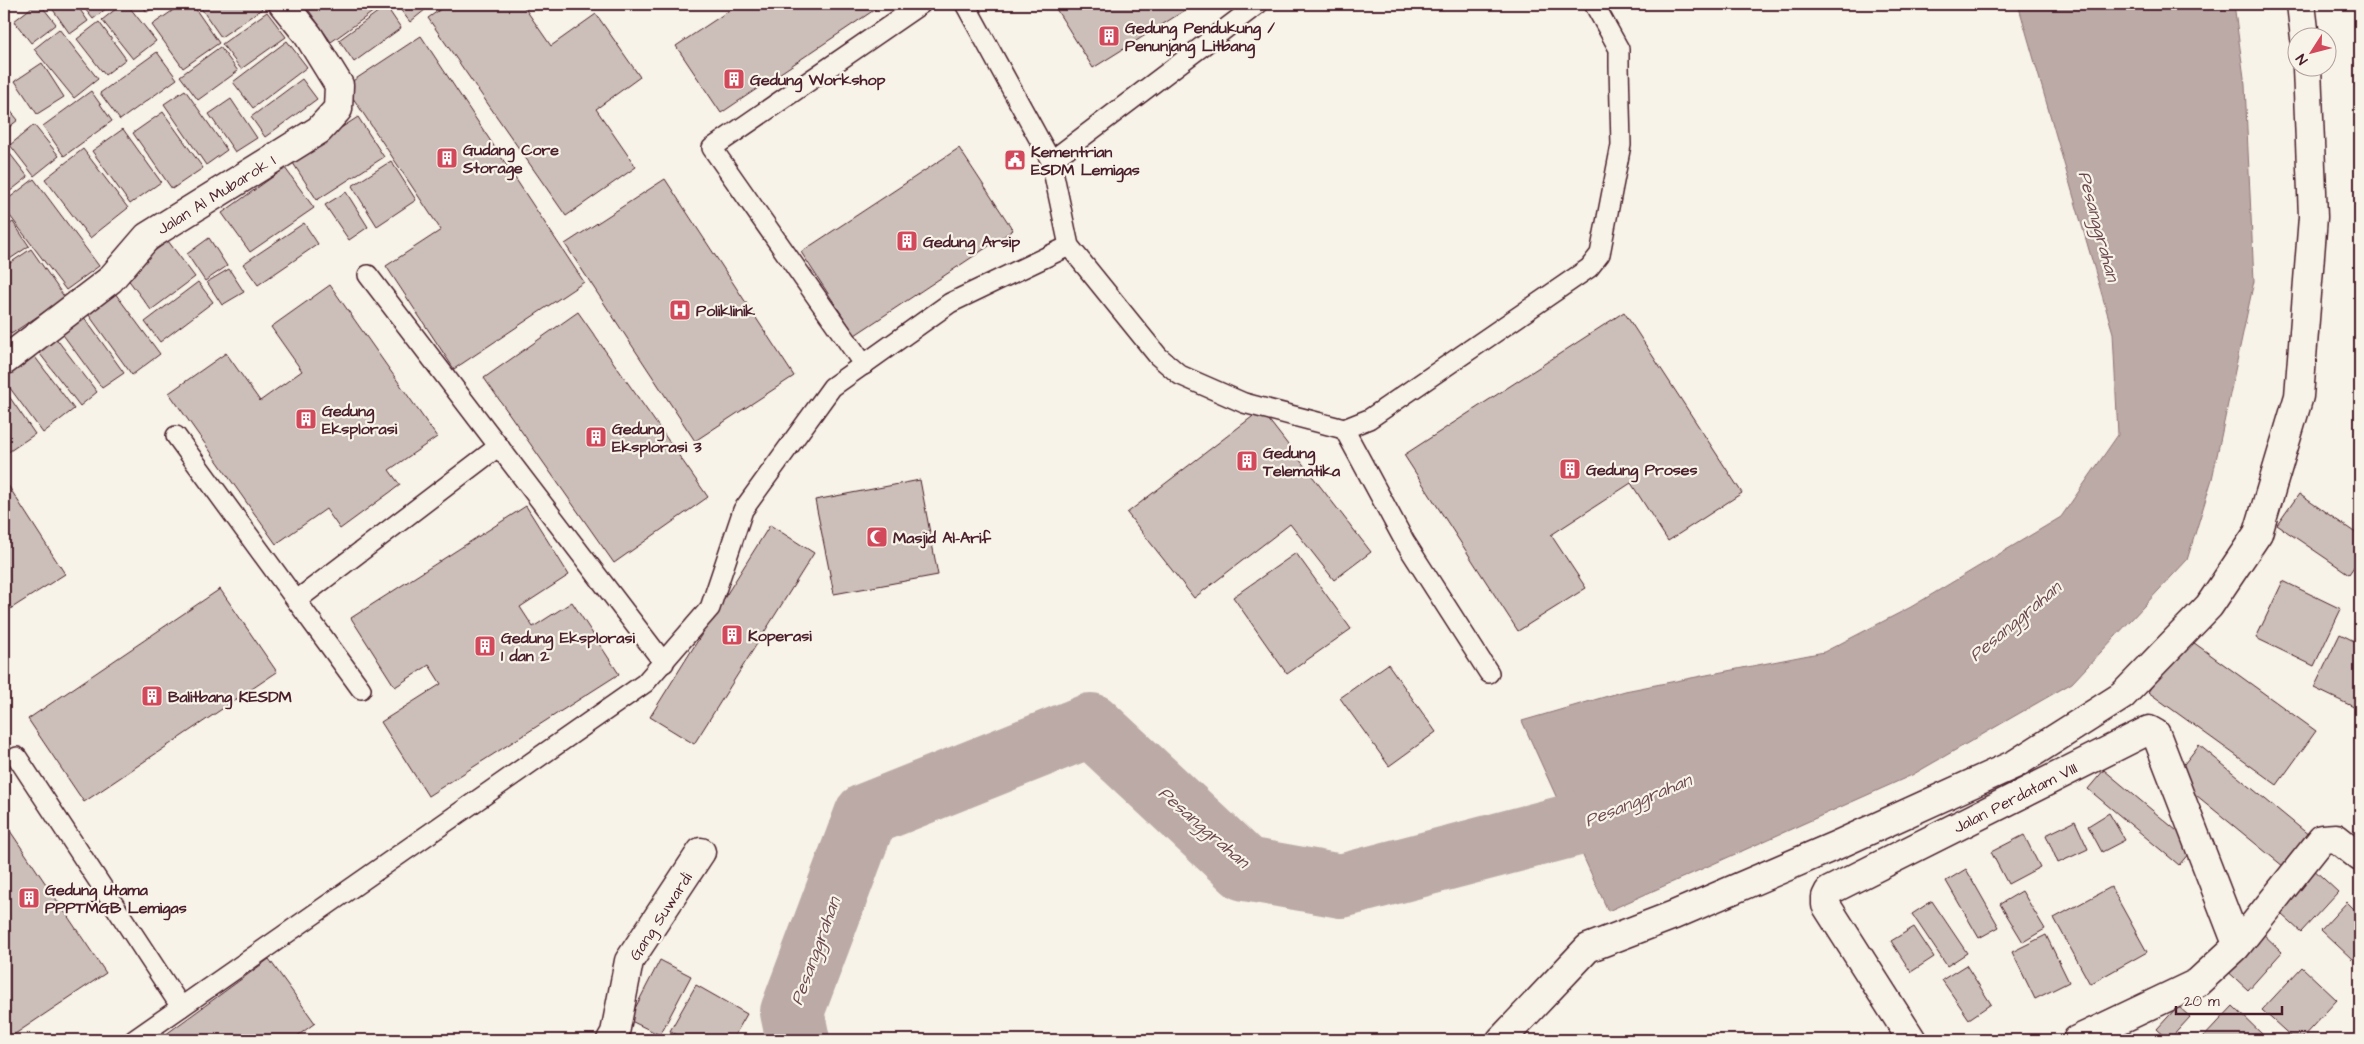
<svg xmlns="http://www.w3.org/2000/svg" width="2364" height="1044" viewBox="0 0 2364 1044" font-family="'Architects Daughter',sans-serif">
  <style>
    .water { fill: #bcaaa7; stroke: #8e7275 }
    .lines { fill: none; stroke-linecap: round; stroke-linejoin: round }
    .river { stroke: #bcaaa7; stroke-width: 64 }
    .building { fill: #ccbfb9; stroke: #4a1f2b }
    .lane-casing { stroke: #4a1f2b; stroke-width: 22 }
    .street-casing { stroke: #4a1f2b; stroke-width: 31 }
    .lane { stroke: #f7f3e8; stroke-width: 19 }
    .street { stroke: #f7f3e8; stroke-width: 28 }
    .labels { text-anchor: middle; stroke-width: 4.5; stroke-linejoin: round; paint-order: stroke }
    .poi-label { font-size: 16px; font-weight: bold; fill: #4a1f2b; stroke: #f7f3e8; text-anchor: start }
    .street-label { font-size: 16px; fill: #4a1f2b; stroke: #f7f3e8 }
    .water-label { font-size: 18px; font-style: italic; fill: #6c4950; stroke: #f7f3e8 }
  </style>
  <rect width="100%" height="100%" fill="#f7f3e8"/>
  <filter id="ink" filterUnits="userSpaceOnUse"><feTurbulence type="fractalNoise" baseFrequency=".02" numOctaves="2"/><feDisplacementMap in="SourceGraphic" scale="10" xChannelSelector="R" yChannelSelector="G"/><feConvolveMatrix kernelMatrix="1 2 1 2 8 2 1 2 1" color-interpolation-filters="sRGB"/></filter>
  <g filter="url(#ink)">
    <!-- water -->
    <path class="water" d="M2018,4H2234L2245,85L2254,281L2212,479L2187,560L2072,683L1912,775L1608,911L1522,721L1625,691L1824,652L1911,607L2061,517L2118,435L2113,333Z"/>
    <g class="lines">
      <!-- river -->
      <path class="river" d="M798,1040L792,1012L866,815L1091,725L1245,869L1341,886L1581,823L1653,794"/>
    </g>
    <!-- building -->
    <g class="building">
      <path d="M36,4H40L56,24L31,43L14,21Z"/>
      <path d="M49,4H76L88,21L70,34Z"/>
      <path d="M81,4H112L93,19Z"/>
      <path d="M122,4H127L156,41L133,59L102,20Z"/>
      <path d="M141,4H158L147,12Z"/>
      <path d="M182,4H192L219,43L183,68L152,25Z"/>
      <path d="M198,4H259L262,9L221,37Z"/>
      <path d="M307,4H380L381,6L331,42L305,5Z"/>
      <path d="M396,4H430L431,5L410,22Z"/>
      <path d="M448,4H522L551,46L596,14L640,77L596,109L636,167L566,216L428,18Z"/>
      <path d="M739,4H883L721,113L676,46Z"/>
      <path d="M1053,4H1195L1093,68Z"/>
      <path d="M386,6L401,28L354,62L339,40Z"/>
      <path d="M267,12L286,37L241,69L222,44Z"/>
      <path d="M99,22L126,59L105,75L77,39Z"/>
      <path d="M59,29L98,79L74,98L34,49Z"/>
      <path d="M421,36L584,282L454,369L386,266L441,230L345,86Z"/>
      <path d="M287,41L307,67L253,108L233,82Z"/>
      <path d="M220,47L238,71L198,100L180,76Z"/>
      <path d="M157,52L177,79L120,120L100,93Z"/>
      <path d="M42,63L64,97L37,114L15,81Z"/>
      <path d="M302,79L317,99L265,137L251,117Z"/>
      <path d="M185,90L227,150L206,165L164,104Z"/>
      <path d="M91,91L112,121L64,156L43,126Z"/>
      <path d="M231,99L257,138L235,152L209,114Z"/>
      <path d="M4,103L18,120L4,131Z"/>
      <path d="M163,112L203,168L172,189L133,133Z"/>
      <path d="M358,117L384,157L317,200L291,160Z"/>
      <path d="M34,125L59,156L34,176L10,145Z"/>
      <path d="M123,129L161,182L130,204L92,151Z"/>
      <path d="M4,146L28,177L4,196Z"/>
      <path d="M959,148L1013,230L855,335L801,252Z"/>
      <path d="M83,149L128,208L90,238L45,179Z"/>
      <path d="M391,161L416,200L377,226L352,186Z"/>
      <path d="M285,168L314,208L250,252L222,213Z"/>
      <path d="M34,179L99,266L66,290L4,208V202Z"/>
      <path d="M665,179L794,376L695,441L565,244Z"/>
      <path d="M346,192L368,227L349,240L325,205Z"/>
      <path d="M13,222L29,246L4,263V228Z"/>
      <path d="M304,223L318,244L258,285L243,264Z"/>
      <path d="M209,238L227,266L205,281L187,254Z"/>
      <path d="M168,241L195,277L151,310L124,274Z"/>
      <path d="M31,249L65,298L11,334L4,324V267Z"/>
      <path d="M229,269L244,292L222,305L207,282Z"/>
      <path d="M198,282L213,302L160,342L145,322Z"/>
      <path d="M330,285L437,437L389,470L400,485L340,529L326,509L276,544L169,393L226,353L260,401L302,371L271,327Z"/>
      <path d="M112,289L160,354L132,375L86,311Z"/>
      <path d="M578,312L708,497L614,563L484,378Z"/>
      <path d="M1624,312L1742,493L1668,541L1631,483L1551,535L1586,588L1518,631L1404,455Z"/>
      <path d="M83,316L124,373L102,388L61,332Z"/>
      <path d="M55,337L97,392L80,406L37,350Z"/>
      <path d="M32,353L74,409L43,433L4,380V375Z"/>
      <path d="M4,389L35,434L4,455Z"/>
      <path d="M1261,410L1371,552L1334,580L1290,524L1194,598L1127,513Z"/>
      <path d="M4,479L65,574L4,613Z"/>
      <path d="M920,480L938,575L834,594L815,500Z"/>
      <path d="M2299,494L2360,536V558L2349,574L2277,525Z"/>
      <path d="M526,506L569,575L520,607L533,627L572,602L619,674L428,796L381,722L441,684L429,665L395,687L351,618Z"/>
      <path d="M770,525L814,553L694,744L650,717Z"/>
      <path d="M1296,553L1351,629L1287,674L1233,597Z"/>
      <path d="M2283,581L2341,609L2314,666L2256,638Z"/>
      <path d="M220,589L277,672L84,802L28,719Z"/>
      <path d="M2340,634L2360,644V710L2314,688Z"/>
      <path d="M2186,637L2316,731L2277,785L2148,692Z"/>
      <path d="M1388,664L1436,732L1389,766L1340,698Z"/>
      <path d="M2199,745L2315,840L2289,871L2174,777Z"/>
      <path d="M2104,770L2195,846L2179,865L2088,789Z"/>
      <path d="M2109,813L2125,840L2102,852L2088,826Z"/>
      <path d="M2075,821L2088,849L2058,863L2046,835Z"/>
      <path d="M4,822L106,973L6,1040H4Z"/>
      <path d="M2024,835L2040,867L2008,884L1991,852Z"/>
      <path d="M2310,866L2338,892L2301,932L2272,906Z"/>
      <path d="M1966,869L1999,927L1979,938L1946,881Z"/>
      <path d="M2111,887L2147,952L2090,984L2054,918Z"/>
      <path d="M2022,891L2045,929L2023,942L2000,904Z"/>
      <path d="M1932,901L1967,953L1947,966L1912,914Z"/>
      <path d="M2347,902L2360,915V950L2352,959L2321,930Z"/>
      <path d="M1914,927L1934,957L1911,972L1891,941Z"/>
      <path d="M2258,929L2282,952L2248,990L2223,967Z"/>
      <path d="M2046,935L2069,982L2035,999L2012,952Z"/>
      <path d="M269,959L315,1023L292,1040H158Z"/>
      <path d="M660,960L691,976L660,1035L629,1020Z"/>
      <path d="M1966,965L1991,1004L1969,1019L1942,980Z"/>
      <path d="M2302,967L2337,1000L2300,1040H2295L2262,1010Z"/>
      <path d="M696,985L747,1014L732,1040H686L670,1031Z"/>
      <path d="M2178,1006L2190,1017L2169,1040L2157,1029Z"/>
      <path d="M2233,1006L2265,1037L2262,1040H2201Z"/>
    </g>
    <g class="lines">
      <!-- lane casing -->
      <g class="lane-casing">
        <g id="lane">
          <path d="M965,4L1051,161L1069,246L1158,356L1180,375L1244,403L1344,429L1369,419L1589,268L1600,254L1621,145L1619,66V49L1594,4"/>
          <path d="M1051,161L1258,4"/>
          <path d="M368,275L664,663"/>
          <path d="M864,365L712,148L921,4"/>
          <path d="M1344,429L1405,542L1489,673"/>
          <path d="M176,436L361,689"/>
          <path d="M297,600L499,446"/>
          <path d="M17,757L181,1007"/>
          <path d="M134,1040L645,683L710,608L743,510L832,387L950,303L1069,246"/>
        </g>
      </g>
      <!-- street casing -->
      <g class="street-casing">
        <g id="street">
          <path d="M2301,4L2305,38"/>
          <path d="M4,361L110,280L147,237L319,130L338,109L339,85L308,35L283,4"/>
          <path d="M611,1040L615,1033L629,961L701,852"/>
          <path d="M1501,1040L1588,948L1674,915L1837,845L2015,764L2122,696L2209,606L2258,533L2299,396L2313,217L2307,68"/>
          <path d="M1912,1040L1826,905V897L1829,891L2149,730L2156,734L2237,944"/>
          <path d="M2077,1040L2197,983L2236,947L2322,839L2336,838L2360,857"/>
        </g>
      </g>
      <!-- lane -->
      <use href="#lane" class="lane"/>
      <!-- street -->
      <use href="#street" class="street"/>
    </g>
  </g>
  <!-- icons -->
  <defs>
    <g id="building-square" transform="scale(1.125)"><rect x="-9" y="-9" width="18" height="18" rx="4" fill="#d1495b" stroke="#f7f3e8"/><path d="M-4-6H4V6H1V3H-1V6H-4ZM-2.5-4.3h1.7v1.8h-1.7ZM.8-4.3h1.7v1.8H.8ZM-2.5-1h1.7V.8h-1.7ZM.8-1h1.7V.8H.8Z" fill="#fff"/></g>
    <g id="civic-square" transform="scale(1.125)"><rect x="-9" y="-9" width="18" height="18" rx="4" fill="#d1495b" stroke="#f7f3e8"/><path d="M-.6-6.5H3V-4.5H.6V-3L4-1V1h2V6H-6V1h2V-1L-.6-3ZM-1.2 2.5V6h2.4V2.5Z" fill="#fff"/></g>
    <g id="hospital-square" transform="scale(1.125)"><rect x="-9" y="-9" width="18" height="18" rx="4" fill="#d1495b" stroke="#f7f3e8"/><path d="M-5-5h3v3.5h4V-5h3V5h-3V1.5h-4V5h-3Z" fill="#fff"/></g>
    <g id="mosque-square" transform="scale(1.125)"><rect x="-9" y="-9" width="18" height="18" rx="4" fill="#d1495b" stroke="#f7f3e8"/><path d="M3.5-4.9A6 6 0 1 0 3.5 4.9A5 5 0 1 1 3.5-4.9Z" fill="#fff"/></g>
  </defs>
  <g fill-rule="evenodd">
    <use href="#building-square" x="1109" y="36"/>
    <use href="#building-square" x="734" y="79"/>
    <use href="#building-square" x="447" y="158"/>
    <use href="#civic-square" x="1015" y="160"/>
    <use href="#building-square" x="907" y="241"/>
    <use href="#hospital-square" x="680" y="310"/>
    <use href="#building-square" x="306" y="419"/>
    <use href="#building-square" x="596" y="437"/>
    <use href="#building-square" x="1247" y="461"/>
    <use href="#building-square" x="1570" y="469"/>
    <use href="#mosque-square" x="877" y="537"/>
    <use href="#building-square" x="732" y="635"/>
    <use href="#building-square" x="485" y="646"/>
    <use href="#building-square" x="152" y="696"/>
    <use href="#building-square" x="29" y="898"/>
  </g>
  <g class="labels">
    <!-- poi labels -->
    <g class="poi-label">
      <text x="1125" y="33">Gedung Pendukung /<tspan x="1125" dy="18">Penunjang Litbang</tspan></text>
      <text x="750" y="85">Gedung Workshop</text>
      <text x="463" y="155">Gudang Core<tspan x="463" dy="18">Storage</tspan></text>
      <text x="1031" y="157">Kementrian<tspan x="1031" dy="18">ESDM Lemigas</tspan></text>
      <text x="923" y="247">Gedung Arsip</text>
      <text x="696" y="316">Poliklinik</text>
      <text x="322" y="416">Gedung<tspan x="322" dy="18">Eksplorasi</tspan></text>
      <text x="612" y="434">Gedung<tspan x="612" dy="18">Eksplorasi 3</tspan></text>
      <text x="1263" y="458">Gedung<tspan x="1263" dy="18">Telematika</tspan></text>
      <text x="1586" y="475">Gedung Proses</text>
      <text x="893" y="543">Masjid Al-Arif</text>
      <text x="748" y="641">Koperasi</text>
      <text x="501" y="643">Gedung Eksplorasi<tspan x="501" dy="18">1 dan 2</tspan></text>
      <text x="168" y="702">Balitbang KESDM</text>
      <text x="45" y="895">Gedung Utama<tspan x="45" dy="18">PPPTMGB Lemigas</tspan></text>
    </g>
    <!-- street labels -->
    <g class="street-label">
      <text transform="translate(216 194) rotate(-32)" y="6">Jalan Al Mubarok I</text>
      <text transform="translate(2015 797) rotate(-27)" y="6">Jalan Perdatam VIII</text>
      <text transform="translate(660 916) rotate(-57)" y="6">Gang Suwardi</text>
    </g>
    <!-- water labels -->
    <g class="water-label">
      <text transform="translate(2099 226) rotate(75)" y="6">Pesanggrahan</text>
      <text transform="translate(2015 621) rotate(-40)" y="6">Pesanggrahan</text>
      <text transform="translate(1638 800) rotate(-22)" y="6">Pesanggrahan</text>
      <text transform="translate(1204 827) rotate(41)" y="6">Pesanggrahan</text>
      <text transform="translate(815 951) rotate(-70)" y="6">Pesanggrahan</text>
    </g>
  </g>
  <!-- margin -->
  <rect width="2364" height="1044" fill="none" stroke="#f7f3e8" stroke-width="20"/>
  <rect x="10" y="10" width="2344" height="1024" fill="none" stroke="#4a1f2b" stroke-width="2" filter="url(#ink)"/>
  <!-- north arrow -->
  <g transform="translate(2312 52) rotate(234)"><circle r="24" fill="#f7f3e8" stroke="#b29e9c"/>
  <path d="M0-4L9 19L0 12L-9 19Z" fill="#d1495b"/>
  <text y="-8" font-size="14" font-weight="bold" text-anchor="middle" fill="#4a1f2b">N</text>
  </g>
  <!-- scale -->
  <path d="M2176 1006v8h106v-8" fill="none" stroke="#4a1f2b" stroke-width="2.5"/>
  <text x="2184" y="1006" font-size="15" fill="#4a1f2b" stroke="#f7f3e8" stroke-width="4" paint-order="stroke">20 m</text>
</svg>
